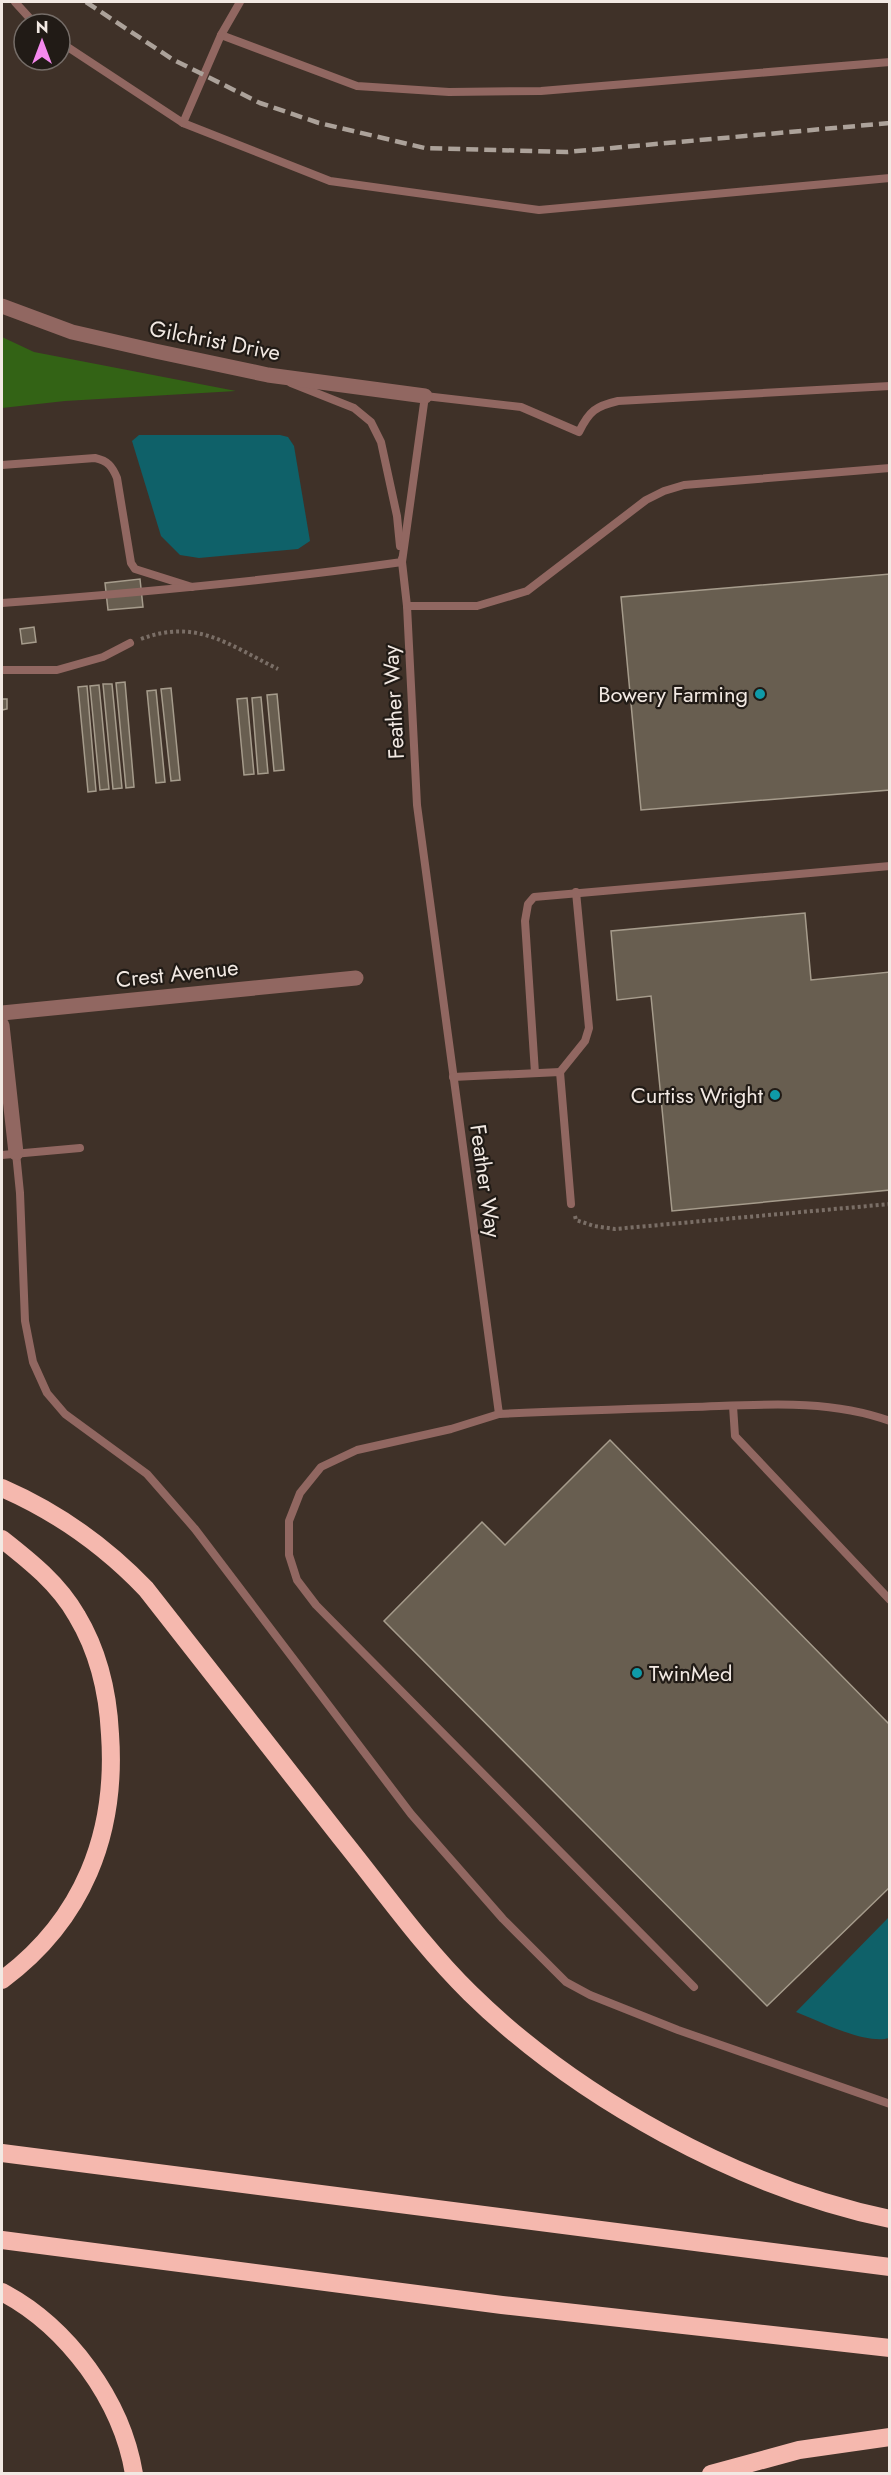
<svg xmlns="http://www.w3.org/2000/svg" width="891" height="2475" viewBox="0 0 891 2475" font-family="Jost,sans-serif">
  <style>
    .green { fill: #336315 }
    .water { fill: #0f6169 }
    .building { fill: #685e50; stroke: #a69c8c; stroke-width: 1.5 }
    .lines { fill: none; stroke-linecap: round; stroke-linejoin: round }
    .path { stroke: #7a6e66; stroke-width: 4; stroke-dasharray: 3 3; stroke-linecap: butt }
    .lane { stroke: #916761; stroke-width: 8 }
    .street { stroke: #916761; stroke-width: 15 }
    .highway { stroke: #f5b8ae; stroke-width: 18 }
    .rail { stroke: #aca29a; stroke-width: 4.5; stroke-dasharray: 12 6; stroke-linecap: butt }
    .culture-dot { fill: #0f9aa8; stroke: #211b16; stroke-width: 2 }
    .labels { text-anchor: middle; stroke-width: 4.5; stroke-linejoin: round; paint-order: stroke }
    .street-label { font-size: 22px; fill: #f2e9e3; stroke: #211b16 }
    .poi-label { font-size: 22px; fill: #f2e9e3; stroke: #211b16; text-anchor: end }
  </style>
  <rect width="100%" height="100%" fill="#3f3128"/>
  <!-- green -->
  <path class="green" d="M2,337L34,352L236,391L65,401L2,408Z"/>
  <!-- water -->
  <g class="water">
    <path d="M139,435H280L288,437L294,446L310,541L298,549L199,558L180,555L161,536L132,441Z"/>
    <path d="M889,1917V2038C866,2045 819,2021 796,2012Z"/>
  </g>
  <!-- building -->
  <g class="building">
    <path d="M890,574V790L641,810L621,597Z"/>
    <path d="M140,579L143,607L108,610L105,583Z"/>
    <path d="M34,627L36,642L22,644L20,629Z"/>
    <path d="M125,682L134,787L126,788L116,683Z"/>
    <path d="M103,684H112L122,788L113,789Z"/>
    <path d="M99,685L109,789L100,790L90,686Z"/>
    <path d="M87,686L96,791L88,792L78,687Z"/>
    <path d="M171,688L180,780L171,781L161,689Z"/>
    <path d="M156,690L165,782L156,783L147,691Z"/>
    <path d="M277,694L284,770L274,771L267,695Z"/>
    <path d="M261,697L268,773L258,774L252,698Z"/>
    <path d="M247,698L254,774L244,775L237,699Z"/>
    <path d="M2,699H7V709L2,710Z"/>
    <path d="M805,913L811,980L890,972V1190L672,1211L651,996L617,1000L611,931Z"/>
    <path d="M610,1440L890,1725V1887L767,2006L384,1621L482,1522L505,1545Z"/>
  </g>
  <g class="lines">
    <!-- path -->
    <g class="path">
      <path d="M141,639C197,618 229,645 278,669"/>
      <path d="M575,1216L576,1220L594,1226L615,1229L890,1204"/>
    </g>
    <!-- lane -->
    <g class="lane">
      <path d="M15,2L35,24"/>
      <path d="M221,35L357,86L449,92L541,91L890,62"/>
      <path d="M60,42L183,123L330,181L539,210L890,178"/>
      <path d="M183,123L221,35L240,2"/>
      <path d="M291,383L354,408L371,422L381,442L397,516L400,546"/>
      <path d="M890,386L618,401C596,406 589,411 579,432L521,407L425,396L402,562L407,606L417,805L499,1414C563,1411 627,1409 691,1407C757,1405 827,1398 890,1421"/>
      <path d="M2,465L95,458C108,461 112,466 117,478L131,563L135,569L192,587"/>
      <path d="M2,603C136,593 269,581 402,562V559"/>
      <path d="M407,606H477L527,591L646,500L664,491L684,485L890,468"/>
      <path d="M2,670H57L103,657L130,643"/>
      <path d="M560,1072L585,1041L589,1028L576,892"/>
      <path d="M535,1073L525,921L528,904L534,897L890,866"/>
      <path d="M453,1077L560,1072L571,1204"/>
      <path d="M16,1153L20,1193L25,1321L33,1362L47,1393L65,1414L147,1474L195,1529L411,1814L503,1919L566,1982L590,1995L678,2030L890,2104"/>
      <path d="M2,1155L80,1148"/>
      <path d="M733,1406L735,1436L890,1600"/>
      <path d="M499,1414L451,1429L357,1450L321,1467L300,1493L289,1521V1555L297,1580L316,1605L694,1987"/>
    </g>
    <!-- street -->
    <g class="street">
      <path d="M2,306L72,332L155,351L268,375L425,396"/>
      <path d="M2,1013L356,978"/>
      <path d="M2,1025L16,1153"/>
    </g>
    <!-- highway -->
    <g class="highway">
      <path d="M2,1488C57,1512 104,1545 146,1589C211,1672 276,1755 341,1838C383,1890 422,1946 470,1993C578,2099 741,2188 890,2219"/>
      <path d="M2,1539C30,1561 59,1584 77,1616C98,1651 108,1694 110,1734C117,1834 83,1920 2,1980"/>
      <path d="M2,2153L890,2267"/>
      <path d="M2,2240L502,2305L890,2348"/>
      <path d="M2,2292C67,2326 122,2400 134,2474"/>
      <path d="M711,2474L799,2450L890,2437"/>
    </g>
    <!-- rail -->
    <path class="rail" d="M86,2L172,59L260,103L319,123L425,148L567,152L890,123"/>
  </g>
  <!-- markers -->
  <g class="culture-dot">
    <circle cx="760" cy="694" r="6"/>
    <circle cx="775" cy="1095" r="6"/>
    <circle cx="637" cy="1673" r="6"/>
  </g>
  <g class="labels">
    <!-- street labels -->
    <g class="street-label">
      <text transform="translate(215 340) rotate(11)" y="8">Gilchrist Drive</text>
      <text transform="translate(393 702) rotate(-93)" y="8">Feather Way</text>
      <text transform="translate(177 973) rotate(-6)" y="8">Crest Avenue</text>
      <text transform="translate(486 1181) rotate(82)" y="8">Feather Way</text>
    </g>
    <!-- poi labels -->
    <g class="poi-label">
      <text x="748" y="702">Bowery Farming</text>
      <text x="763" y="1103">Curtiss Wright</text>
      <text x="649" y="1681" text-anchor="start">TwinMed</text>
    </g>
  </g>
  <!-- border -->
  <rect width="891" height="2475" fill="none" stroke="#f2e9e3" stroke-width="6"/>
  <!-- north arrow -->
  <g transform="translate(42 42)"><circle r="28" fill="#211b16" stroke="#756d68" stroke-width="1.5"/>
  <path d="M0-4.5L10 22L0 15L-10 22Z" fill="#f589ee"/>
  <text y="-9" font-size="16" font-weight="bold" text-anchor="middle" fill="#f2e9e3">N</text>
  </g>
</svg>
